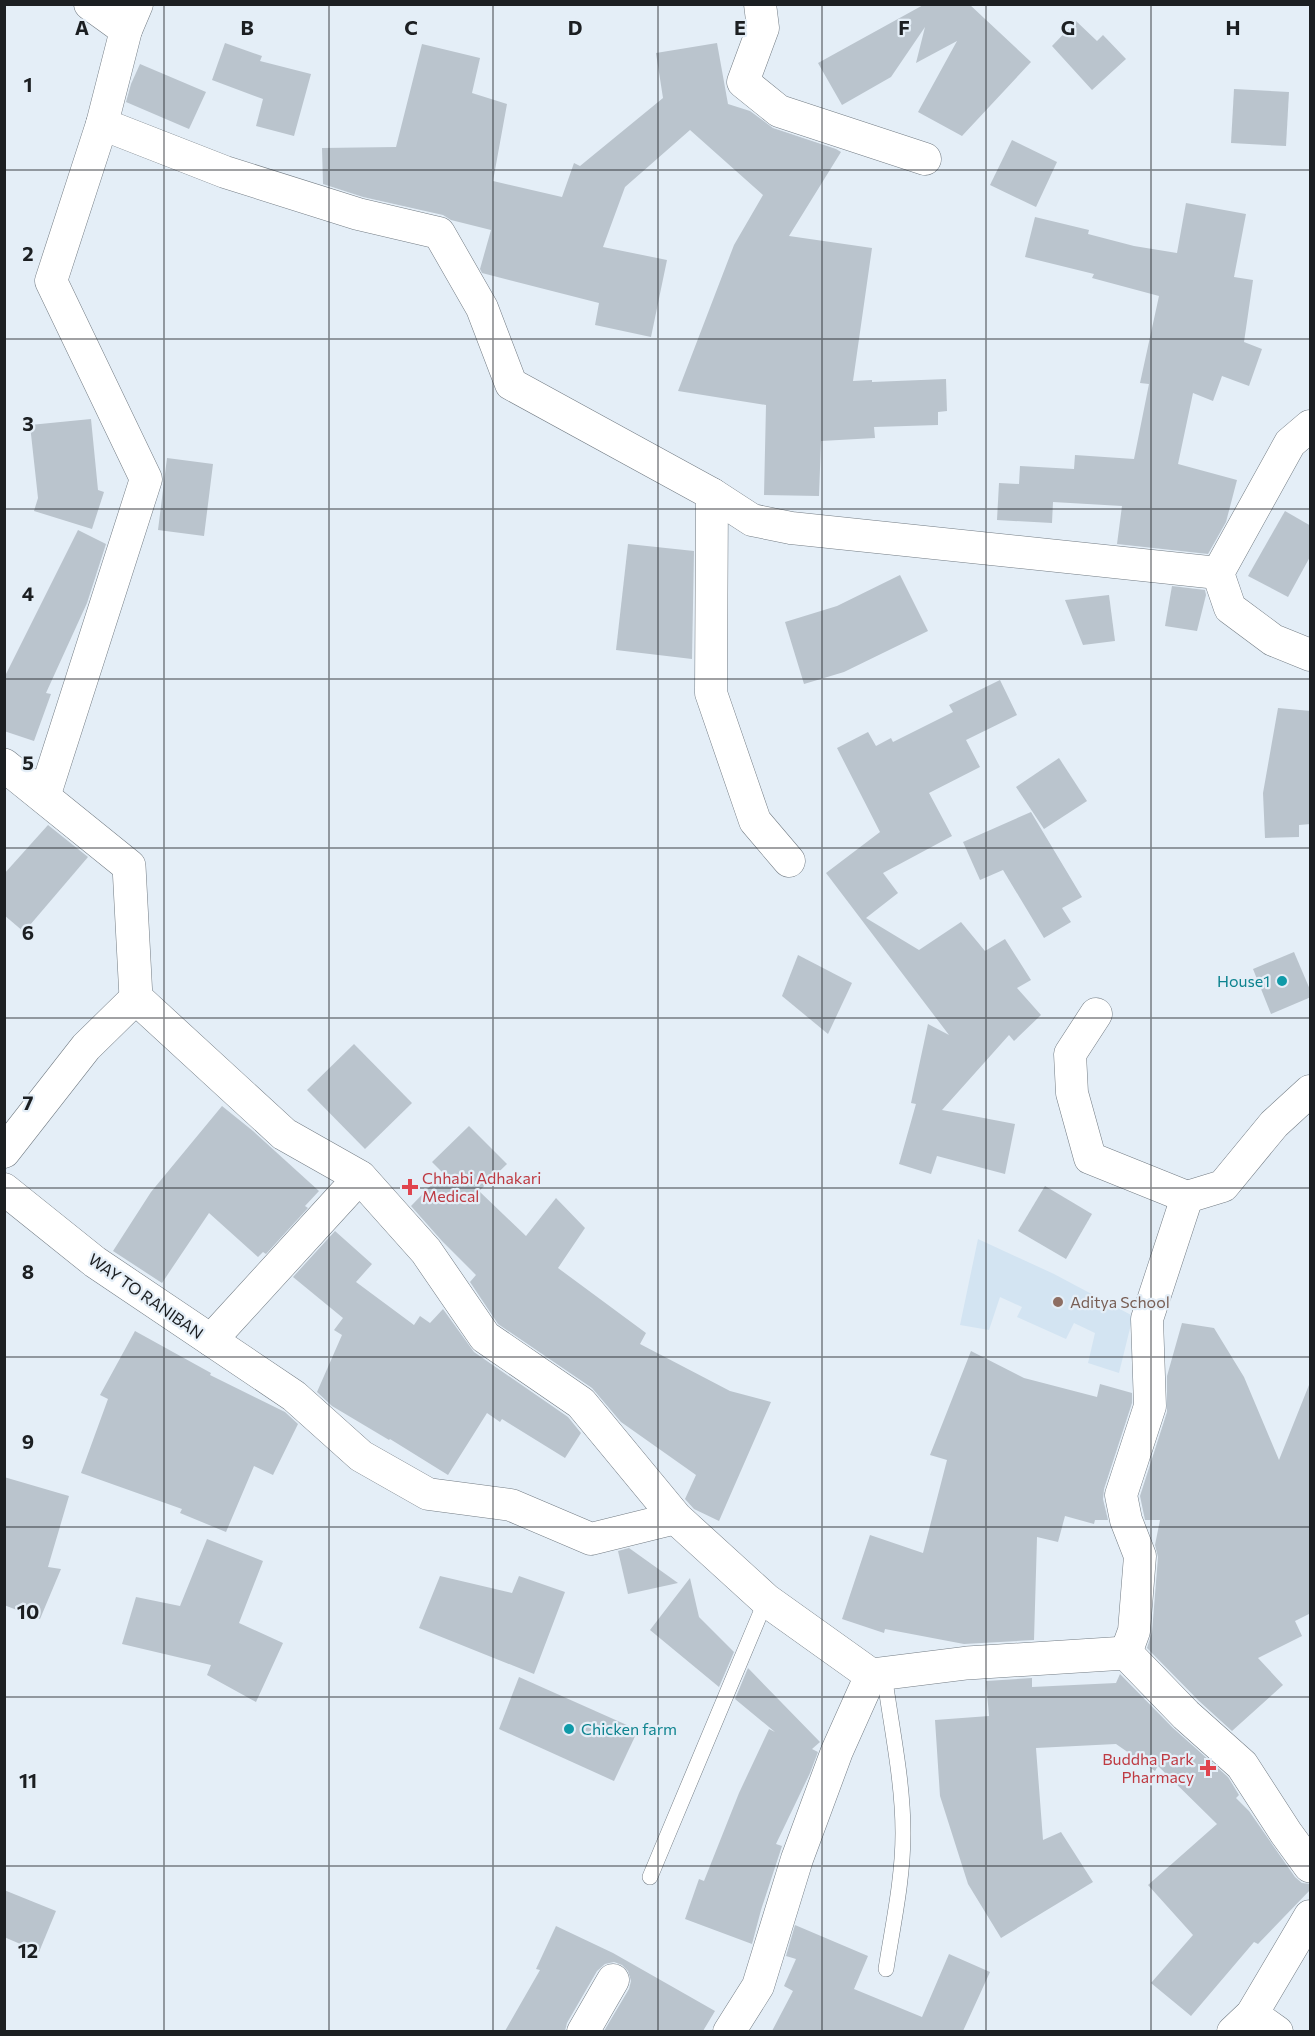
<svg xmlns="http://www.w3.org/2000/svg" width="1315" height="2036" viewBox="0 0 1315 2036" font-family="Commissioner,sans-serif">
  <style>
    .built { fill: #d3e4f2 }
    .building { fill: #bac4cd }
    .lines { fill: none; stroke-linecap: round; stroke-linejoin: round }
    .service-casing { stroke: #737c84; stroke-width: 16 }
    .minor-casing { stroke: #737c84; stroke-width: 33 }
    .tertiary-casing { stroke: #737c84; stroke-width: 34 }
    .service { stroke: #fff; stroke-width: 15 }
    .minor { stroke: #fff; stroke-width: 32 }
    .tertiary { stroke: #fff; stroke-width: 33 }
    .grid { fill: none; stroke: #1c1f22; stroke-width: 1.5; stroke-opacity: 0.55 }
    .culture-dot { fill: #0f9aa8; stroke: #e4eef7; stroke-width: 2 }
    .health-dot { fill: #e0444e; stroke: #e4eef7; stroke-width: 2 }
    .education-dot { fill: #8d6e63; stroke: #e4eef7; stroke-width: 2 }
    .labels { text-anchor: middle; stroke-width: 4.5; stroke-linejoin: round; paint-order: stroke }
    .culture-label { font-size: 16px; fill: #0d838f; stroke: #e4eef7; text-anchor: end }
    .health-label { font-size: 16px; fill: #be3a42; stroke: #e4eef7; text-anchor: start }
    .street-label { font-size: 16px; fill: #1c1f22; stroke: #e4eef7 }
    .education-label { font-size: 16px; fill: #785e54; stroke: #e4eef7; text-anchor: start }
    .grid-label { font-size: 20px; text-anchor: middle; font-weight: bold; fill: #1c1f22; stroke: #e4eef7; stroke-width: 4.5; stroke-linejoin: round; paint-order: stroke }
  </style>
  <rect width="100%" height="100%" fill="#e4eef7"/>
  <!-- built -->
  <path class="built" d="M978,1239L1054,1274L1133,1316L1119,1373L1088,1363L1095,1333L1074,1323L1066,1339L1017,1317L1022,1307L1000,1297L989,1330L960,1325Z"/>
  <!-- building -->
  <g class="building">
    <path d="M925,4H969L1031,62L962,136L918,112L957,41L916,63L925,27L891,77L842,105L818,63Z"/>
    <path d="M1076,21L1097,41L1103,35L1126,59L1092,90L1052,46Z"/>
    <path d="M225,43L262,56L260,61L311,74L294,136L256,126L263,99L212,80Z"/>
    <path d="M717,43L728,104L750,111L773,128L836,149L841,152L789,236L872,248L853,381L872,380V382L946,379L947,411L938,412V425L874,427L875,438L821,441L819,496L764,495L766,405L678,391L734,245L763,195L690,130L625,187L603,247L667,260L651,337L595,325L599,303L482,273L480,269L491,230L451,220L443,215L363,197L323,184L322,148L396,147L422,44L480,58L472,93L507,104L493,181L562,197L574,163L580,166L663,98L656,53Z"/>
    <path d="M140,64L206,92L189,129L126,102L131,84Z"/>
    <path d="M1234,89L1289,92L1286,146L1231,143Z"/>
    <path d="M1012,140L1057,162L1036,207L990,185Z"/>
    <path d="M1186,203L1246,214L1234,277L1253,280L1244,342L1262,349L1249,386L1222,376L1213,401L1193,393L1178,464L1237,480L1226,522L1208,554L1117,544L1122,506L1053,502L1052,523L997,520L999,483L1019,484L1020,466L1074,469L1075,455L1134,459L1149,384L1140,383L1159,296L1092,278L1094,274L1025,257L1035,217L1089,230L1088,234L1134,246L1177,253Z"/>
    <path d="M91,419L98,490L104,492L92,529L34,511L38,498L30,425Z"/>
    <path d="M167,458L213,464L204,536L158,530Z"/>
    <path d="M1285,511L1311,526V555L1288,597L1248,576Z"/>
    <path d="M78,530L106,544L87,603L46,693L51,694L34,741L4,731V678Z"/>
    <path d="M628,544L694,551L692,659L616,650Z"/>
    <path d="M900,575L928,631L844,672L804,684L785,622L837,606Z"/>
    <path d="M1172,586L1205,590L1206,595L1197,631L1165,626Z"/>
    <path d="M1109,595L1115,641L1083,645L1065,600Z"/>
    <path d="M1000,680L1017,715L966,740L980,767L929,793L952,836L883,873L898,893L866,918L919,950L961,922L985,951L1005,939L1031,980L1017,988L1041,1015L1014,1041L1009,1035L942,1110L1015,1124L1005,1174L937,1156L931,1174L899,1164L916,1104L911,1103L928,1024L949,1035L826,873L880,832L837,748L868,732L876,746L891,738L893,742L953,712L949,705Z"/>
    <path d="M1278,708L1311,711V824L1299,825V837L1265,838L1263,793Z"/>
    <path d="M1059,758L1087,801L1044,829L1016,787Z"/>
    <path d="M1031,812L1082,897L1062,908L1071,922L1044,938L1003,870L980,880L963,842Z"/>
    <path d="M48,825L88,857L24,932L4,915V874Z"/>
    <path d="M1294,952L1311,992V997L1271,1014L1253,969Z"/>
    <path d="M798,955L852,983L828,1034L782,996Z"/>
    <path d="M354,1044L412,1103L365,1149L307,1090Z"/>
    <path d="M222,1106L253,1131L319,1191L305,1206L308,1208L266,1254L263,1252L258,1257L209,1213L162,1283L113,1251L151,1192Z"/>
    <path d="M469,1126L507,1164L479,1191L526,1236L556,1198L585,1228L558,1268L646,1333L640,1344L730,1391L771,1402L719,1521L694,1509L685,1499L696,1475L621,1422L592,1388L498,1324L470,1282L476,1275L442,1241L411,1206L443,1173L432,1162Z"/>
    <path d="M1045,1186L1092,1214L1066,1259L1018,1231Z"/>
    <path d="M335,1231L372,1264L356,1282L414,1325L420,1316L430,1323L443,1309L474,1352L568,1417L581,1433L565,1458L502,1419L500,1422L487,1413L448,1475L390,1439L389,1440L332,1406L317,1392L342,1335L334,1330L343,1318L293,1277Z"/>
    <path d="M1182,1323L1214,1328L1244,1377L1279,1460L1309,1385H1311V1613L1295,1621L1302,1636L1258,1658L1283,1685L1232,1731L1199,1701L1147,1648L1152,1632L1158,1557L1155,1545L1160,1520H1145L1140,1496L1167,1412V1376Z"/>
    <path d="M135,1331L211,1373L210,1375L285,1412L298,1424L273,1475L254,1466L226,1532L180,1513L182,1509L81,1473L108,1399L100,1395Z"/>
    <path d="M971,1351L1024,1378L1097,1397L1100,1384L1132,1393V1403L1104,1489L1103,1499L1108,1520H1095L1094,1524L1065,1516L1058,1542L1037,1537L1034,1640L964,1644L885,1629L884,1633L842,1619L870,1535L923,1553L947,1460L930,1455Z"/>
    <path d="M4,1477L69,1496L48,1567L61,1569L40,1619L4,1605Z"/>
    <path d="M207,1539L263,1561L239,1623L283,1643L256,1702L207,1675L211,1665L122,1644L136,1597L180,1606Z"/>
    <path d="M629,1548L678,1583L628,1594L618,1551Z"/>
    <path d="M440,1576L512,1593L519,1576L565,1592L534,1674L419,1628Z"/>
    <path d="M690,1578L699,1617L734,1652L719,1687L650,1630Z"/>
    <path d="M748,1668L820,1742L812,1749L818,1752L810,1773L776,1844L782,1846L761,1910L752,1944L685,1919L699,1879L704,1881L739,1793L769,1729L775,1732L735,1699Z"/>
    <path d="M1120,1674L1173,1728L1228,1777L1239,1795L1236,1798L1249,1811L1295,1877L1302,1883L1311,1884V1889L1258,1944L1254,1942L1191,2016L1151,1983L1193,1935L1148,1885L1217,1824L1158,1766L1155,1771L1116,1744L1036,1748L1043,1840L1061,1832L1093,1882L1001,1938L968,1884L940,1796L935,1720L989,1716L986,1681L1032,1678V1687L1116,1683Z"/>
    <path d="M519,1677L638,1730L614,1781L499,1729Z"/>
    <path d="M4,1890L56,1911L39,1952L4,1937Z"/>
    <path d="M795,1925L868,1956L854,1989L922,2017L949,1954L990,1972L963,2031H772L793,1991L784,1986L796,1959L786,1956Z"/>
    <path d="M556,1926L613,1953L715,2011L703,2031H604L629,1989L631,1981L628,1971L622,1965L614,1962L605,1964L597,1971L567,2023L565,2031H505L540,1970L536,1969Z"/>
  </g>
  <g class="lines">
    <!-- service casing -->
    <g class="service-casing">
      <g id="service">
        <path d="M884,1673C891,1726 903,1780 903,1833C903,1879 893,1924 886,1969"/>
        <path d="M650,1877L766,1600"/>
      </g>
    </g>
    <!-- minor casing -->
    <g class="minor-casing">
      <g id="minor">
        <path d="M90,4L126,30"/>
        <path d="M760,4L763,28L743,82L779,111L925,159"/>
        <path d="M102,124L225,172L358,214L439,233L482,308L511,384L712,494L711,693L755,821L789,861"/>
        <path d="M1310,426L1290,443L1218,573L1230,608L1273,640L1310,655"/>
        <path d="M712,494L752,520L791,528L1218,573"/>
        <path d="M44,797L146,479L51,281L102,124L126,30L137,4"/>
        <path d="M1096,1014L1070,1054L1072,1093L1090,1158L1187,1197L1147,1319L1150,1406L1121,1495L1126,1520L1140,1556L1134,1631L1126,1653"/>
        <path d="M4,1152L86,1047L136,998"/>
        <path d="M4,1189L95,1262L294,1396L361,1456L428,1494L511,1505L591,1539L676,1518"/>
        <path d="M1187,1197L1223,1186L1274,1124L1310,1091"/>
        <path d="M211,1340L360,1177"/>
        <path d="M1252,2014L1277,2032"/>
        <path d="M583,2032L613,1980"/>
        <path d="M729,2032L758,1986L797,1859L837,1751L871,1675"/>
        <path d="M1233,2032L1252,2014L1310,1916"/>
      </g>
    </g>
    <!-- tertiary casing -->
    <g class="tertiary-casing">
      <path id="tertiary" d="M4,765L129,866L136,998L284,1134L360,1177L426,1251L485,1337L581,1403L676,1518L766,1600L871,1675L967,1663L1126,1653L1186,1715L1242,1765L1286,1833L1310,1866"/>
    </g>
    <!-- service -->
    <use href="#service" class="service"/>
    <!-- minor -->
    <use href="#minor" class="minor"/>
    <!-- tertiary -->
    <use href="#tertiary" class="tertiary"/>
  </g>
  <!-- grid -->
  <path class="grid" d="M164,4V2032M329,4V2032M493,4V2032M658,4V2032M822,4V2032M986,4V2032M1151,4V2032M4,170H1310M4,339H1310M4,509H1310M4,679H1310M4,848H1310M4,1018H1310M4,1188H1310M4,1357H1310M4,1527H1310M4,1697H1310M4,1866H1310"/>
  <!-- markers -->
  <g class="culture-dot">
    <circle cx="1282" cy="981" r="6"/>
    <circle cx="569" cy="1729" r="6"/>
  </g>
  <g class="health-dot">
    <path d="M407 1178h6v6h6v6h-6v6h-6v-6h-6v-6h6z"/>
    <path d="M1205 1759h6v6h6v6h-6v6h-6v-6h-6v-6h6z"/>
  </g>
  <circle class="education-dot" cx="1058" cy="1302" r="6"/>
  <g class="labels">
    <!-- culture labels -->
    <g class="culture-label">
      <text x="1270" y="987">House1</text>
      <text x="581" y="1735" text-anchor="start">Chicken farm</text>
    </g>
    <!-- health labels -->
    <g class="health-label">
      <text x="422" y="1184">Chhabi Adhakari<tspan x="422" dy="18">Medical</tspan></text>
      <text x="1194" y="1765" text-anchor="end">Buddha Park<tspan x="1194" dy="18">Pharmacy</tspan></text>
    </g>
    <!-- street labels -->
    <g class="street-label">
      <text transform="translate(146 1296) rotate(35)" y="6">WAY TO RANIBAN</text>
    </g>
    <!-- education labels -->
    <g class="education-label">
      <text x="1070" y="1308">Aditya School</text>
    </g>
  </g>
  <g class="grid-label">
    <text x="82" y="35">A</text>
    <text x="247" y="35">B</text>
    <text x="411" y="35">C</text>
    <text x="575" y="35">D</text>
    <text x="740" y="35">E</text>
    <text x="904" y="35">F</text>
    <text x="1068" y="35">G</text>
    <text x="1233" y="35">H</text>
    <text x="28" y="92">1</text>
    <text x="28" y="261">2</text>
    <text x="28" y="431">3</text>
    <text x="28" y="601">4</text>
    <text x="28" y="770">5</text>
    <text x="28" y="940">6</text>
    <text x="28" y="1110">7</text>
    <text x="28" y="1279">8</text>
    <text x="28" y="1449">9</text>
    <text x="28" y="1619">10</text>
    <text x="28" y="1788">11</text>
    <text x="28" y="1958">12</text>
  </g>
  <!-- border -->
  <rect width="1315" height="2036" fill="none" stroke="#1c1f22" stroke-width="12"/>
</svg>
